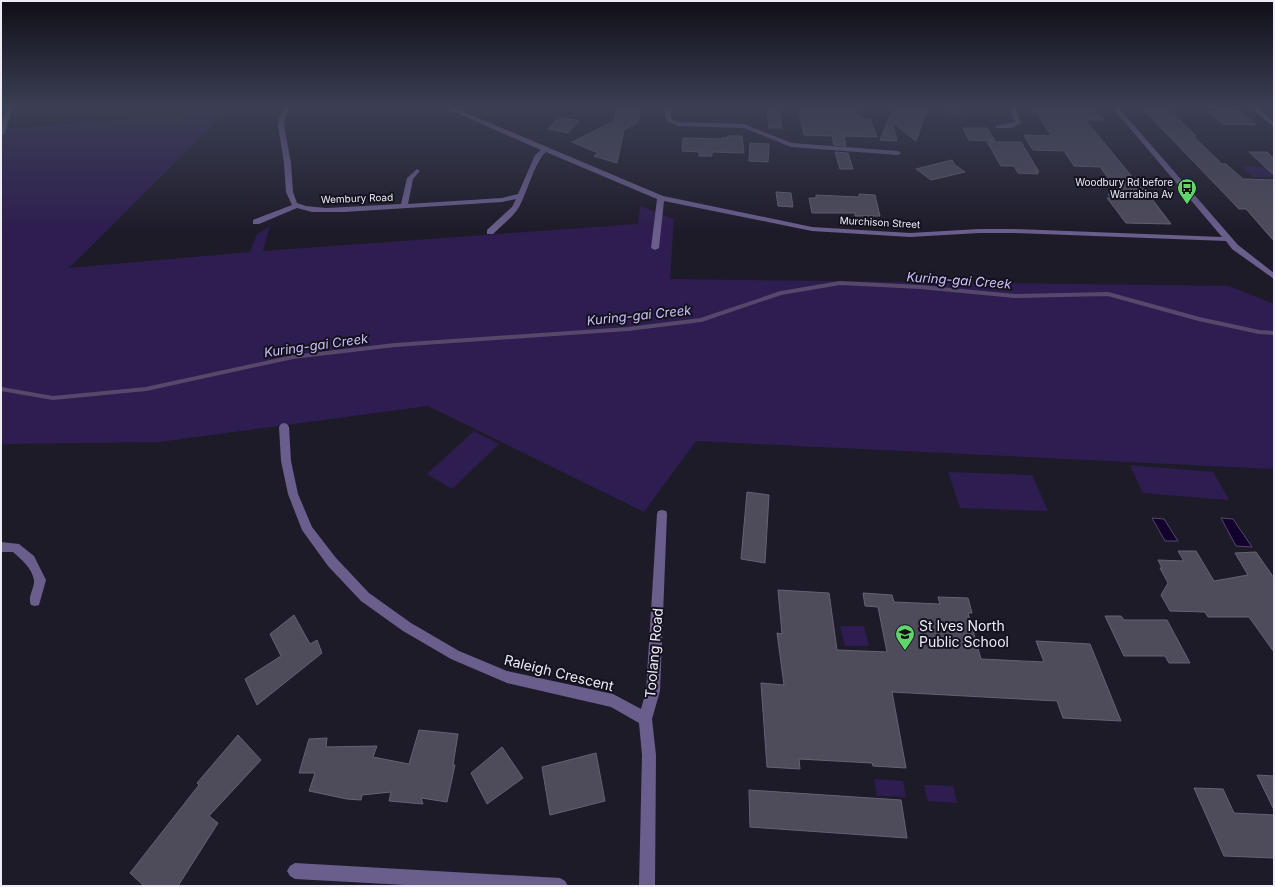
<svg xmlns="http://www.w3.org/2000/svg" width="1275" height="887" viewBox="0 0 1275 887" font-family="Inter,sans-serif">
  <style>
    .green { fill: #2e1d50 }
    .water { fill: #14022e; stroke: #55486a }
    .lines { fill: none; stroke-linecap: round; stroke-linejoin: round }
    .stream { stroke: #55486a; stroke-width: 4 }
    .building { fill: #4e4b5b; stroke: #656273 }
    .minor { fill: #6a5e8d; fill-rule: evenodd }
    .labels { text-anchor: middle; stroke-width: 4; stroke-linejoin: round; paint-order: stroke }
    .far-poi-label { font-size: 10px; fill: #eeecf7; stroke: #15121f; text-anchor: end }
    .far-street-label { font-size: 10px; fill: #eeecf7; stroke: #15121f }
    .water-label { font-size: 13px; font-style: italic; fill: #cdc0fa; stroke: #15121f }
    .near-poi-label { font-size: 14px; fill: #eeecf7; stroke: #15121f; text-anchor: start }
    .near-street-label { font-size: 14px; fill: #eeecf7; stroke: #15121f }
  </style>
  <rect width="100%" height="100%" fill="#1e1b29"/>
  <!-- green -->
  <g class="green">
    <path d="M943,107H962L967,117L947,116Z"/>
    <path d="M228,110L69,268L250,252L257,234L270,226L263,251L638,224L640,206L674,219L670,279L1229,286L1274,304V469L696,441L644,512L428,406L159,442L1,444V128H18Z"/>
    <path d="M1241,166L1274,167V177H1253Z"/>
    <path d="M474,431L499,444L452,489L427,474Z"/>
    <path d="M1130,465L1213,472L1229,500L1143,493Z"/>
    <path d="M948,472L1032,475L1048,511L960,508Z"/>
    <path d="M840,626H864L869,646H845Z"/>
    <path d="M874,779L903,781L906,797L877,796Z"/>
    <path d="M924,785L953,786L957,803L928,801Z"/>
  </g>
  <!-- water -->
  <g class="water">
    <path d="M1152,518L1164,519L1178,541H1165Z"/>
    <path d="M1221,518L1233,519L1252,547L1236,546Z"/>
  </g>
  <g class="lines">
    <!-- stream -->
    <path class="stream" d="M1,389L53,398L146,389L293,357L395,345L628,329L701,320L781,293L840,283L920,287L1015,296L1108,294L1199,319L1259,332L1274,333"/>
  </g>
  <!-- building -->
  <g class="building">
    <path d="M617,107H640L638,122L624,130L617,163L594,156L598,153L572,142L614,121Z"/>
    <path d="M766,107H779L782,128H769Z"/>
    <path d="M798,107H856L861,119H870L877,137L844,136L846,146L834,145L832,136L804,135Z"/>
    <path d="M894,107H915L927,109L916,141L892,122L897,141L880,140Z"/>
    <path d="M1032,107L1092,108L1104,120H1085L1134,179H1137L1171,224L1126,223L1107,198H1111L1108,194H1120L1100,167L1074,166L1064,151L1033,150L1024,135L1052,136Z"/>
    <path d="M1143,109L1170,110L1196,136H1193L1222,164H1226L1243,179L1274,180V241L1246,209H1239Z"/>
    <path d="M1219,110L1240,111L1256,125L1223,124L1208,111H1220Z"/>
    <path d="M559,117L579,121L568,133L548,129Z"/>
    <path d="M963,128H987L995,141L969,140Z"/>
    <path d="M727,136H742L744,153L712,152V156H699V152L682,151L683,138L722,139V138H727Z"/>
    <path d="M987,142H1021L1039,172H1036L1038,174L1018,173L1014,166H1001Z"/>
    <path d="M750,143L769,144L768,162L749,161Z"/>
    <path d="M835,152L848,153L853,169H840Z"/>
    <path d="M1249,152H1267L1274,159V175Z"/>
    <path d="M952,160L955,165L965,172L931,180L916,169Z"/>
    <path d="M776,192L791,193L793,207L778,206Z"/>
    <path d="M859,194L875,195L880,216H855V213H812L809,198H816V195L859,197Z"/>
    <path d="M747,492L769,495L765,563L741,559Z"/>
    <path d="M1178,551H1196L1214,581L1248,575L1235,553L1256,552L1274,578V652L1249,617H1208L1205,612L1170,611L1161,595L1168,583L1160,568H1162L1158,560L1184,561Z"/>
    <path d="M778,590L829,593L837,650L887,652L878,607L865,606L863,593L892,595L894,602L940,604L938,597L968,598L972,613H968L981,659L1044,662L1036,641L1090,644L1121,721L1063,718L1057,701L892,692L906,768L873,766L872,763L799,759L800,769L767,767L761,683L784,685L777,633L782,634Z"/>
    <path d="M294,615L310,644L317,640L322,653L257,705L245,679L281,656L270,634Z"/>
    <path d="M1105,616H1121L1124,620H1167L1190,663H1169L1165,656H1124Z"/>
    <path d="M419,730L458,734L453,765H455L447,802L421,798L423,804L389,801L391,792L362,795L361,800L347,799L309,791L315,773H299L309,739L327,738L326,747L377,746L373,757L409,764Z"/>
    <path d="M238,735L261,760L209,816L218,823L178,886H144L130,873L199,785L197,783Z"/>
    <path d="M502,747L523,778L487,804L471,773Z"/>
    <path d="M596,753L605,801L550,815L542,767Z"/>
    <path d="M1257,775L1274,776V810Z"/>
    <path d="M1194,788L1223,789L1234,813L1274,815V858L1224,856Z"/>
    <path d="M749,790L901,800L907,838L750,827Z"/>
  </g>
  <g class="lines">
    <!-- minor -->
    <g class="minor">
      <path d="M7,107H13L5,133L2,135L1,126Z"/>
      <path d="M284,107H290L285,118L284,126L291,163L293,192L297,203L306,206L326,208L401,204L407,178L417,169L420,171L413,179L408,204L502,198L518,194L535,155L541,150L443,107H452L663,196L812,227L910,233L979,229H1013L1222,237L1112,107H1118L1238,245L1274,273V279L1232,249L1226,241L1013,233H979L910,237L812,231L664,201L659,248L655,250L651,248L657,199L546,152C535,161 527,193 519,207C513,217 501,226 493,234H487V230L512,207L516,199L502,202L344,212H312L297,208L259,224H253V220L292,205L286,192L284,163L278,126L279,118Z"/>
      <path d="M666,107H672L671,117L672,120L679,122L744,124L792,143L898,151L901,153L898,155L791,147L744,128L678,126L667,121L665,117Z"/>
      <path d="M1009,107H1015L1021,123L1011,128H996V126L1015,122Z"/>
      <path d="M1250,107H1257L1274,122V127Z"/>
      <path d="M284,423L287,424L289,427L291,461L298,494L312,527L336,558L369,593L411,623L459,651L507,671L613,694L641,709L646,691L657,514L658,511L662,510L666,511L667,514L660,691L652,719L656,755L655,886H639L642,755L639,723L611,707L507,683L451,659L403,631L361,601L328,566L302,530L288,494L281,461L279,427L281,424Z"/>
      <path d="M1,542L19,544L34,556L46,580L39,605L35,606L31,605C27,596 35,588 34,580C32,568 21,559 13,552H1Z"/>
      <path d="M295,863L560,878L565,881L568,886H424L295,879L290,876L287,871L290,866Z"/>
    </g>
  </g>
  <!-- sky -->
  <linearGradient id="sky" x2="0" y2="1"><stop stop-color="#100f17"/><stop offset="0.46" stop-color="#3b3f54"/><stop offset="1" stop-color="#3b3f54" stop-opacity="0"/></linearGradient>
  <rect width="1275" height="232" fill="url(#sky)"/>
  <!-- icons -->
  <defs>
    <g id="bus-pin" transform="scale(1)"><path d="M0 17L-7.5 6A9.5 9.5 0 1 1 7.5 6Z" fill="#60d56a" stroke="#15121f"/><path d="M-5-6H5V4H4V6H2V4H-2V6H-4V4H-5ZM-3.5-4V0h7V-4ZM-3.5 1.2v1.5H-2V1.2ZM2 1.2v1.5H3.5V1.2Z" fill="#111"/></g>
    <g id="school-pin" transform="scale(1)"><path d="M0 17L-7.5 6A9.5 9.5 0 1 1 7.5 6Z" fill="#60d56a" stroke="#15121f"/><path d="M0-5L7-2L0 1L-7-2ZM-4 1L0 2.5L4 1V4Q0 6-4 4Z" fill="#111"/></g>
  </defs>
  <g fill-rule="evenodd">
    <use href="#bus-pin" x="1187" y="188"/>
    <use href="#school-pin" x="905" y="634"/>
  </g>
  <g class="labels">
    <!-- far-poi labels -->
    <g class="far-poi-label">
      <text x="1173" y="186">Woodbury Rd before<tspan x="1173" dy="12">Warrabina Av</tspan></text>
    </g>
    <!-- far-street labels -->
    <g class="far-street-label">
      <text transform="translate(357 198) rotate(-2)" y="4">Wembury Road</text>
      <text transform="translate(880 222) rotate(3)" y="4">Murchison Street</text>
    </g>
    <!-- water labels -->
    <g class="water-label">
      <text transform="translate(959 280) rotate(4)" y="5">Kuring-gai Creek</text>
      <text transform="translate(639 315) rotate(-6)" y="5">Kuring-gai Creek</text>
      <text transform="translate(316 345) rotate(-8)" y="5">Kuring-gai Creek</text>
    </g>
    <!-- near-poi labels -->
    <g class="near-poi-label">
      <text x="919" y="631">St Ives North<tspan x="919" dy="16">Public School</tspan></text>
    </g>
    <!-- near-street labels -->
    <g class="near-street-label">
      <text transform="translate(654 653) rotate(-85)" y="5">Toolang Road</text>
      <text transform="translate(559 673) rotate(14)" y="5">Raleigh Crescent</text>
    </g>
  </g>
  <!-- border -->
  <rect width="1275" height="887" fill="none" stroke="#eeecf7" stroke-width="4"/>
</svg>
